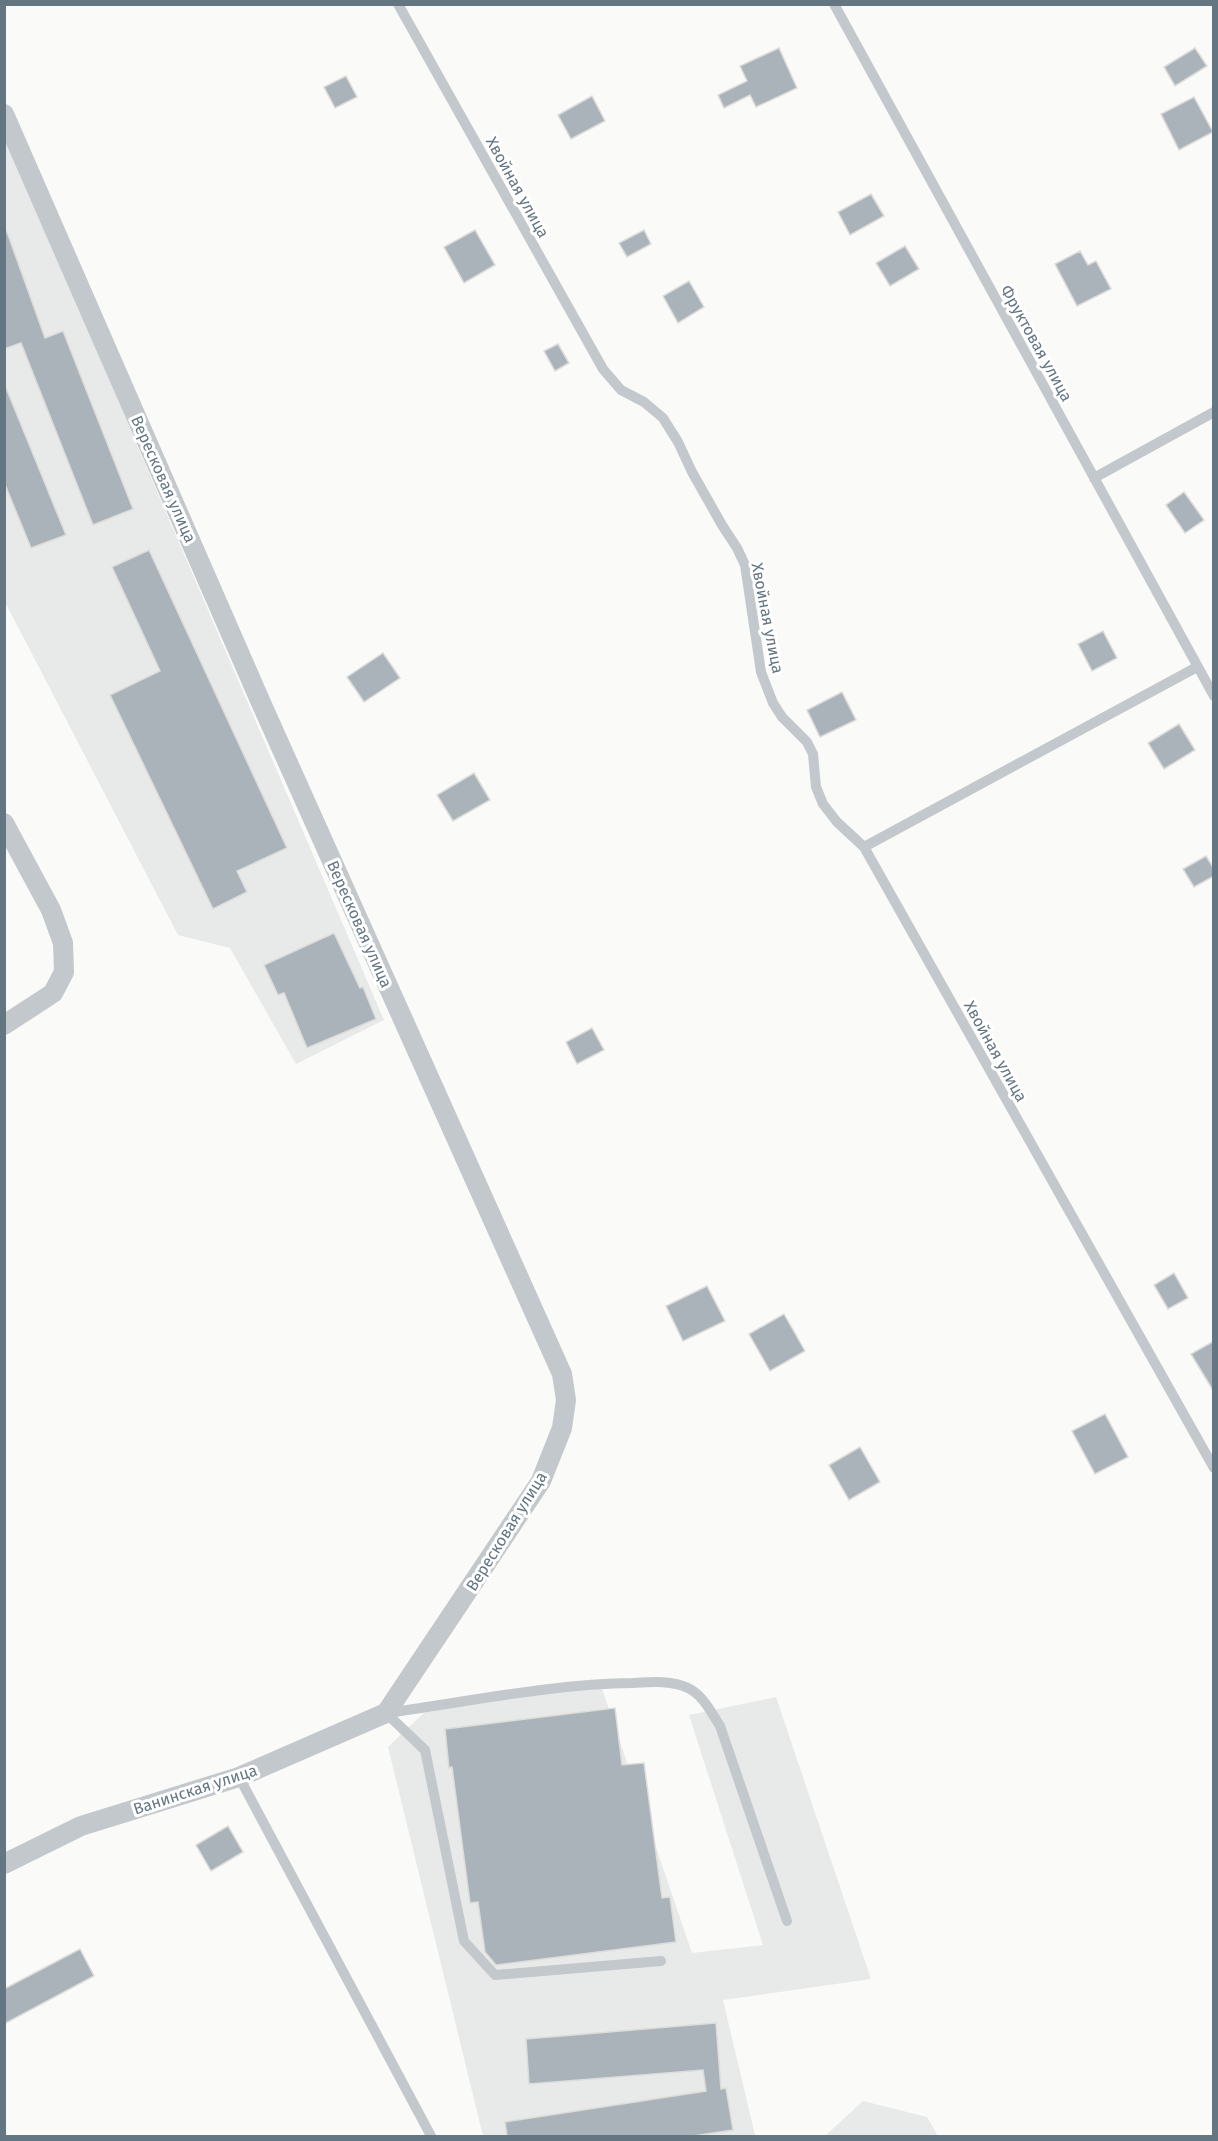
<svg xmlns="http://www.w3.org/2000/svg" width="1218" height="2141" viewBox="0 0 1218 2141" font-family="'Fira Sans',sans-serif">
  <style>
    .built { fill: #e8e9e9 }
    .building { fill: #aab3b9; stroke: #dcdcda; stroke-width: 1.5 }
    .lines { fill: none; stroke-linecap: round; stroke-linejoin: round }
    .service { stroke: #c3c8cc; stroke-width: 10 }
    .minor { stroke: #c3c8cc; stroke-width: 20 }
    .labels { text-anchor: middle; stroke-width: 6; stroke-linejoin: round; paint-order: stroke }
    .street-label { font-size: 16px; fill: #657683; stroke: #fff }
  </style>
  <rect width="100%" height="100%" fill="#fafaf8"/>
  <!-- built -->
  <g class="built">
    <path d="M4,135L384,1020L296,1064L230,948L178,935L5,602Z"/>
    <path d="M601,1686L692,1953L763,1945L689,1715L776,1697L871,1979L723,2000L755,2135L743,2136H483L388,1747L429,1708Z"/>
    <path d="M863,2101L927,2117L938,2136H825Z"/>
  </g>
  <!-- building -->
  <g class="building">
    <path d="M779,48L797,88L756,107L750,95L724,108L718,95L747,81L740,66Z"/>
    <path d="M1195,48L1207,66L1175,86L1164,67Z"/>
    <path d="M346,76L357,97L335,108L324,87Z"/>
    <path d="M592,96L605,121L571,139L558,115Z"/>
    <path d="M1194,97L1213,132L1179,150L1161,114Z"/>
    <path d="M871,194L884,216L850,235L838,212Z"/>
    <path d="M475,230L495,265L464,283L444,247Z"/>
    <path d="M644,230L651,244L627,257L619,243Z"/>
    <path d="M7,232L45,338L63,331L133,509L93,525L21,343L4,349V233Z"/>
    <path d="M905,246L919,269L890,286L876,263Z"/>
    <path d="M1080,251L1088,265L1096,261L1111,289L1077,306L1055,264Z"/>
    <path d="M689,281L704,307L678,323L663,296Z"/>
    <path d="M558,344L569,363L555,371L544,351Z"/>
    <path d="M4,383L66,535L31,548L4,482Z"/>
    <path d="M1184,492L1204,520L1185,533L1166,505Z"/>
    <path d="M149,550L287,848L237,871L247,892L213,909L110,695L160,671L112,567Z"/>
    <path d="M1103,631L1117,658L1092,671L1078,644Z"/>
    <path d="M383,653L400,678L364,702L347,677Z"/>
    <path d="M842,692L856,720L820,737L807,710Z"/>
    <path d="M1179,724L1195,750L1164,769L1148,743Z"/>
    <path d="M474,773L490,800L453,821L437,795Z"/>
    <path d="M1206,856L1214,869V876L1194,887L1183,869Z"/>
    <path d="M334,933L360,988L363,987L376,1019L307,1048L284,993L278,995L264,965Z"/>
    <path d="M592,1028L604,1050L577,1064L566,1042Z"/>
    <path d="M1174,1273L1188,1298L1168,1309L1154,1285Z"/>
    <path d="M707,1286L725,1321L683,1341L666,1306Z"/>
    <path d="M784,1314L805,1351L770,1371L749,1334Z"/>
    <path d="M1214,1341V1392L1191,1354Z"/>
    <path d="M1105,1414L1128,1457L1095,1474L1072,1431Z"/>
    <path d="M860,1447L880,1482L849,1500L829,1465Z"/>
    <path d="M615,1708L622,1765L644,1763L662,1898L670,1897L676,1942L496,1965L485,1952L478,1902L470,1903L452,1767L449,1768L445,1729Z"/>
    <path d="M228,1826L243,1852L211,1871L196,1845Z"/>
    <path d="M80,1949L94,1976L4,2024V1989Z"/>
    <path d="M716,2023L721,2089L726,2088L733,2130L693,2136H507L505,2122L706,2091L703,2070L529,2084L526,2039Z"/>
  </g>
  <g class="lines">
    <!-- service -->
    <g class="service">
      <path d="M398,4L603,369L621,390L644,402L663,418L678,442L692,472L722,525L737,548L745,565L761,672L773,703L782,717L807,742L813,754L816,787L823,804L837,822L864,847L1214,1468"/>
      <path d="M834,4L1214,696"/>
      <path d="M1094,478L1214,412"/>
      <path d="M864,847L1197,667"/>
      <path d="M386,1713C468,1702 550,1684 633,1683C650,1682 672,1680 688,1688C703,1695 711,1712 720,1726L787,1921"/>
      <path d="M386,1713L425,1750L464,1941L495,1975L661,1961"/>
      <path d="M239,1777L431,2136"/>
    </g>
    <!-- minor -->
    <g class="minor">
      <path d="M4,114L262,705L562,1374L566,1400L562,1428L541,1481L386,1713L239,1777L81,1826L4,1864"/>
      <path d="M4,823L51,910L63,943L64,972L53,993L4,1025"/>
    </g>
  </g>
  <g class="labels">
    <!-- street labels -->
    <g class="street-label">
      <text transform="translate(518 187) rotate(61)" y="6">Хвойная улица</text>
      <text transform="translate(1037 343) rotate(61)" y="6">Фруктовая улица</text>
      <text transform="translate(164 479) rotate(66)" y="6">Вересковая улица</text>
      <text transform="translate(768 618) rotate(79)" y="6">Хвойная улица</text>
      <text transform="translate(360 924) rotate(66)" y="6">Вересковая улица</text>
      <text transform="translate(996 1051) rotate(61)" y="6">Хвойная улица</text>
      <text transform="translate(506 1531) rotate(-58)" y="6">Вересковая улица</text>
      <text transform="translate(195 1789) rotate(-18)" y="6">Ванинская улица</text>
    </g>
  </g>
  <!-- border -->
  <rect width="1218" height="2141" fill="none" stroke="#657683" stroke-width="12"/>
</svg>
